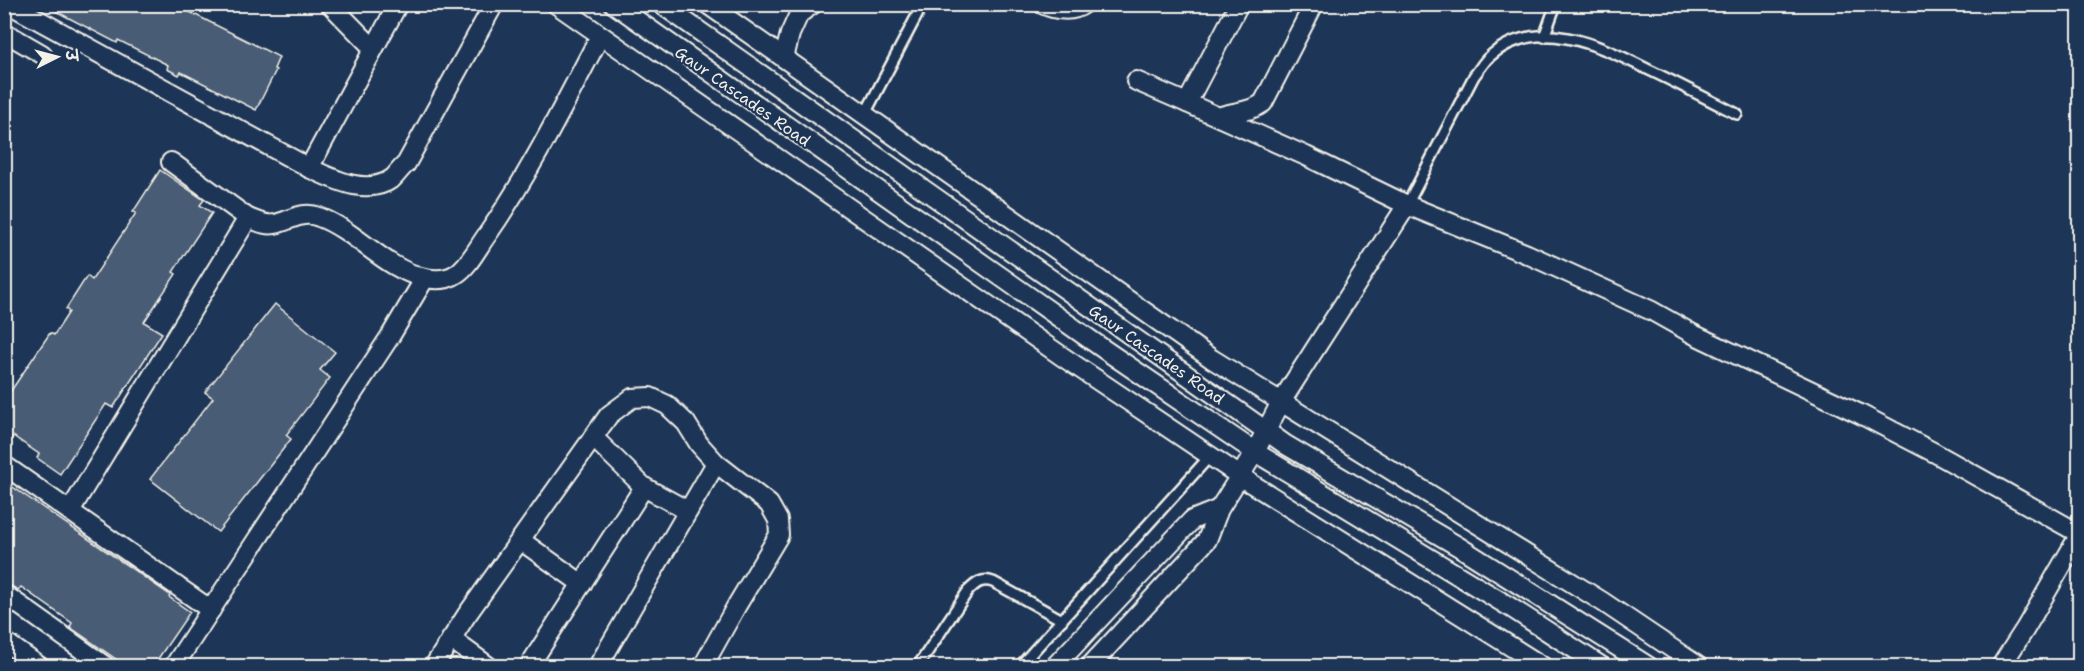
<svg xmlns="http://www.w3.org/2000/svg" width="2084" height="671" viewBox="0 0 2084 671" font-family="'Shantell Sans','Playpen Sans Deva',sans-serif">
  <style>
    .building { fill: #485b74; stroke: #f4f1e8; stroke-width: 1.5 }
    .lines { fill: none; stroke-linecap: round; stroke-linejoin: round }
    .service-casing { stroke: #f4f1e8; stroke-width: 14 }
    .minor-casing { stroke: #f4f1e8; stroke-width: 22 }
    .service { stroke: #1d3557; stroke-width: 9 }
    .minor { stroke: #1d3557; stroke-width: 18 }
    .labels { text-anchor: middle; stroke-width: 4.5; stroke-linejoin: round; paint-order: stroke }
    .street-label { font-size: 16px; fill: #f4f1e8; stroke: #1d3557 }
  </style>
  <rect width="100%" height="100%" fill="#1d3557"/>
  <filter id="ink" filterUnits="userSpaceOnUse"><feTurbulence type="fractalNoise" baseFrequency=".0167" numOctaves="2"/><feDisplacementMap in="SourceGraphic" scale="12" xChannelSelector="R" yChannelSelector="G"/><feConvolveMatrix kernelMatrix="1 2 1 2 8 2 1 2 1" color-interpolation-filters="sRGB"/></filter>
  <g filter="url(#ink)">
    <!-- building -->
    <g class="building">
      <path d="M42,4H174L279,57L274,69L276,70L256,110L181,72L179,75L167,69L168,65L118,40L117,43Z"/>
      <path d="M160,170L204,200L200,205L212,213L173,272L176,274L144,322L162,333L113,408L106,404L60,474L37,458L39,454L13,436L4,448V401L50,333L54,335L69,312L66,309L87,276L92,280L136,213L133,212Z"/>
      <path d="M275,304L335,352L320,370L330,378L286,435L291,439L218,532L150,479L213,398L205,392Z"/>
      <path d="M4,481L170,595L169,597L190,612L153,666H126L70,627L72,623L21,587L18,590L4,582Z"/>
    </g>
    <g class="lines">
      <!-- service casing -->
      <g class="service-casing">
        <g id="service">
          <path d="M1544,37L1556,4"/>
          <path d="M865,114L923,4"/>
          <path d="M1407,205L1474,76C1479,70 1483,63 1488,58C1535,14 1599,45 1647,69C1677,83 1707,99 1737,114"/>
          <path d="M918,666L968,591C976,583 982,578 993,582L1062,620"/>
          <path d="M1020,666L1210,456"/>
        </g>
      </g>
      <!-- minor casing -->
      <g class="minor-casing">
        <g id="minor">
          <path d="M9,4L309,168C333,179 367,197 393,178C397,174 401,168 406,164L494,4"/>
          <path d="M330,4L373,48"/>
          <path d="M556,4L1063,357L1252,484L1542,666"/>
          <path d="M614,4L1105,350L1255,452L1510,607L1601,666"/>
          <path d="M661,4L1286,445L1461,548L1648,666"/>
          <path d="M707,4L1212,359L1603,602L1698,666"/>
          <path d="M1042,4C1055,10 1072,13 1084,4"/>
          <path d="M1239,4L1187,103L1306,156L1407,205L1527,254L1652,311L1693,334L1860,414L1935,453L2080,534L2025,629L2001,666"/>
          <path d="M4,32L42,54"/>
          <path d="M784,58L790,34L799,14L813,4"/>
          <path d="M1136,81L1187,103"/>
          <path d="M1219,117C1234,111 1249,113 1263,103L1314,4"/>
          <path d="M171,162L248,218C257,221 265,226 275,224C290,221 302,210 319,217C357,231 384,269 425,278C435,280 447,280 456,274C469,266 478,247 487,235C531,172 564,104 600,36"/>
          <path d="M309,168L398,4"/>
          <path d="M593,437L644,487"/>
          <path d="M4,465L211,610"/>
          <path d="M70,511L248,218"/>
          <path d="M520,540L582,584"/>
          <path d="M4,594L105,666"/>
          <path d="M451,639L488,666"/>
          <path d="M4,641L39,666"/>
          <path d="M174,666L391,335L425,278"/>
          <path d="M434,666L466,616L609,415L632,398L650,397L667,405L686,423L699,444L716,463L769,504L778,520L779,535L737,605L703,666"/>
          <path d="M529,666L644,487L688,511"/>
          <path d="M598,666L716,463"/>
          <path d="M1055,666L1192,520L1219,509"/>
          <path d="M1090,666L1207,540L1219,509L1255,452L1281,402L1407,205"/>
        </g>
      </g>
      <!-- service -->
      <use href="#service" class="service"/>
      <!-- minor -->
      <use href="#minor" class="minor"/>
    </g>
  </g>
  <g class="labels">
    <!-- street labels -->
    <g class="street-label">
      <text transform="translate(743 96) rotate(35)" y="6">Gaur Cascades Road</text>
      <text transform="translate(1157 354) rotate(35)" y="6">Gaur Cascades Road</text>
    </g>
  </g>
  <!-- margin -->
  <rect width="2084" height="671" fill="none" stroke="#1d3557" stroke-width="24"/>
  <rect x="12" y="12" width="2060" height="647" fill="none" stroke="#f4f1e8" stroke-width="2" filter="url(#ink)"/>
  <!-- north arrow -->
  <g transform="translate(57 57) rotate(84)" stroke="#1d3557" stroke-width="4.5" paint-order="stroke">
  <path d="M0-4.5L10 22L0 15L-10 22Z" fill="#f4f1e8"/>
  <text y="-9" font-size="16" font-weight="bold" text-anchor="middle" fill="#f4f1e8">उ</text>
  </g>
</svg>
